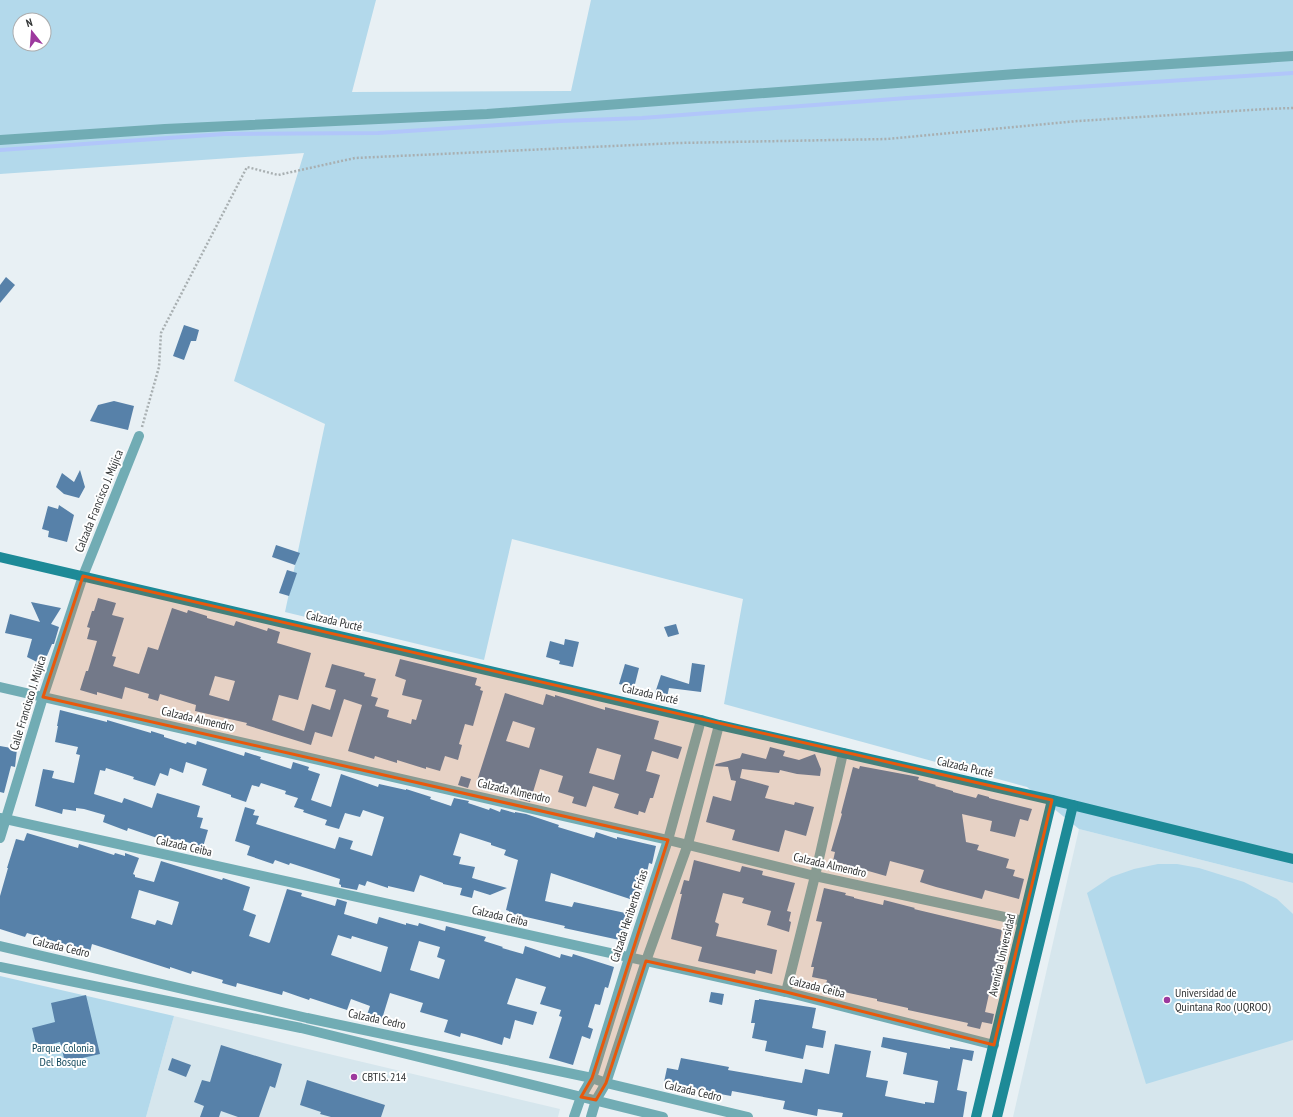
<svg xmlns="http://www.w3.org/2000/svg" width="1293" height="1117" viewBox="0 0 1293 1117" font-family="'PT Sans Narrow',sans-serif">
  <style>
    .built { fill: #d6e6ed }
    .green { fill: #b3d9eb; fill-rule: evenodd }
    .lines { fill: none; stroke-linecap: round; stroke-linejoin: round }
    .stream { stroke: #b1c6fa; stroke-width: 4 }
    .building { fill: #5781a9; fill-rule: evenodd }
    .path { stroke: #a8afb1; stroke-width: 2.5; stroke-dasharray: 2 2; stroke-linecap: butt }
    .street { stroke: #71acb4; stroke-width: 10 }
    .secondary { stroke: #1d8a97; stroke-width: 10 }
    .marked { fill: #e8590c; fill-opacity: 0.2; stroke: #e8590c; stroke-width: 3; stroke-linejoin: round }
    .poi-dot { fill: #9d399e; stroke: #fff; stroke-width: 1.5 }
    .labels { text-anchor: middle; stroke-width: 4; stroke-linejoin: round; paint-order: stroke }
    .street-label { font-size: 12px; fill: #303334; stroke: #fff }
    .poi-label { font-size: 12px; fill: #303334; stroke: #fff; text-anchor: start }
    .park-label { font-size: 12px; fill: #174c60; stroke: #fff }
  </style>
  <rect width="100%" height="100%" fill="#e8f0f4"/>
  <!-- built -->
  <g class="built">
    <path d="M1079,829L1293,883V1117H1013Z"/>
    <path d="M174,1016L291,1045L560,1109L558,1117H146Z"/>
  </g>
  <!-- green -->
  <g class="green">
    <path d="M0,0H376L352,92L571,91L591,0H1293V883L1079,829L1027,787L724,704L743,599L512,539L484,660L285,612L325,424L234,381L304,153L0,174ZM20,20H44V44H20Z"/>
    <path d="M1158,864H1177L1199,868L1244,882L1277,899L1293,914V1040L1146,1084L1087,893L1111,877L1134,869Z"/>
    <path d="M0,976L174,1016L146,1117H0Z"/>
  </g>
  <g class="lines">
    <!-- stream -->
    <path class="stream" d="M0,150L224,134L378,133L560,121L642,118L907,98L1293,73"/>
  </g>
  <!-- building -->
  <g class="building">
    <path d="M6,277L15,285L0,303V285Z"/>
    <path d="M184,325L199,330L196,341H191L184,360L173,356Z"/>
    <path d="M114,401L134,406L128,430L90,421L98,405Z"/>
    <path d="M80,470L85,487L79,498L64,494L56,487L62,473L74,482Z"/>
    <path d="M59,505L74,515L67,542L48,537L49,531L42,529L48,506L58,509Z"/>
    <path d="M276,545L300,553L295,565L272,557Z"/>
    <path d="M287,570L297,573L289,596L279,593Z"/>
    <path d="M98,598L116,603L112,615L124,618L112,656L116,657L113,666L139,674L148,647L158,650L172,608L187,613L188,610L207,616V618L234,626L236,621L267,631L268,628L280,632L277,643L311,653L298,700L279,695L272,720L304,731L312,704L330,710L336,690L325,687L332,664L365,673L364,676L376,679L371,696L378,698L375,706L389,710L387,717L411,724L412,719L416,720L422,700L402,695L406,680L395,676L400,659L477,678L475,685L481,687L480,690L483,691L473,726L465,724L459,744L462,745L458,760L445,756L440,771L426,767V769L397,760V763L375,756L374,759L348,751L362,705L344,699L332,737L315,732L311,745L246,725L247,723L195,711L196,705L160,694L158,701L148,698L149,694L125,687L122,699L97,692V695L80,690L86,671H88L97,641L87,639L90,628L87,627L92,611H94ZM215,676L235,681L229,701L209,695Z"/>
    <path d="M31,602L61,608L51,624L59,627L54,644H52L43,665L27,657L32,639L5,633L10,614L40,622Z"/>
    <path d="M676,624L679,634L668,637L664,627Z"/>
    <path d="M565,639L579,642L573,667L559,664L560,661L546,657L550,641L564,645Z"/>
    <path d="M692,663L705,665L701,692L669,688L667,697L655,693L661,675L689,684Z"/>
    <path d="M625,664L639,668L634,688L619,684Z"/>
    <path d="M505,693L543,705L546,694L555,697V695L605,710V707L659,721L654,739L682,747L678,759L652,751L646,771L660,775L653,798H650L645,813L639,811L638,815L614,808L619,794L593,786L586,807L572,803L574,797L558,792L563,776L540,769L530,802L519,799L521,792L477,781ZM513,721L535,728L529,748L506,741ZM597,748L621,755L614,780L589,773Z"/>
    <path d="M60,710L107,722V720L151,733V731L164,735V737L186,744L187,742L196,745L197,741L244,756L245,752L261,757L260,759L291,769L293,762L309,767L308,770L320,774L311,800L331,807L341,774L378,787L379,784L406,790V789L431,797L430,799L451,806L454,798L469,801L468,803L489,810L490,808L500,812L501,809L515,813V812L526,814L559,825L558,827L594,838L596,832L617,839V837L656,846L652,864L649,863L644,886H643L639,902L551,873L545,901L572,907L574,902L630,914L624,941L564,928L565,926L509,913V911L506,910L518,860L504,855L506,850L491,845V843L460,833L453,855L461,857L459,864L475,867L472,878L507,888L490,895L474,890L472,898L460,895L462,888L443,884V883L420,875L414,892L388,886V888L367,881L365,886L359,884L357,890L341,887V885L339,884L340,879L290,863L289,865L275,860L273,864L247,855L250,846L235,841L245,807L255,810L253,815L259,816L256,824L335,849L339,837L353,841L350,849L372,856L384,817L363,810L360,817L345,813L339,829L325,825L327,820L303,812L304,810L294,807L298,798L285,794L286,791L261,783L259,787L252,785L246,802L231,797V795L202,785L207,769L186,762L183,773L170,768L168,776L160,773L155,786L133,779L134,777L106,768L105,771L100,770L94,794L122,803L124,798L152,808L157,793L200,806L197,817L203,818L200,828L208,830L203,847L177,839L175,842L164,839L163,840L128,828L127,831L103,822L105,815L84,809L76,808V811L63,809L62,814L35,806L43,769L54,771L52,778L74,783L80,755L76,754L78,747L55,742L58,726H57Z"/>
    <path d="M0,746L17,749L15,767L11,766L4,793L0,792Z"/>
    <path d="M770,747L785,751L783,756L799,760L815,754L821,769L820,776L797,774L780,770L779,773L742,769L740,778L769,786L765,798L794,805L795,802L814,807L806,836L785,830L779,852L732,840L735,830L706,822L713,796L731,801L736,781L731,780L728,767L715,766L716,764L740,758L742,753L766,759Z"/>
    <path d="M860,766L919,777L918,780L936,785L935,786L953,791V792L976,798L978,794L989,797V798L1032,809L1028,821L1020,819L1015,837L990,831L992,821L962,814L966,842L979,845L977,850L1009,859L1006,868L1015,870L1013,876L1024,879L1019,899L985,890L982,899L936,887L920,882L924,870L890,861L886,876L833,861L835,852L831,851L842,814L841,813L853,767L859,769Z"/>
    <path d="M461,776L471,779L468,788L458,785Z"/>
    <path d="M27,833L78,848L79,844L114,855L115,853L125,856V853L139,858L133,874L135,875V877L154,882L161,861L222,880L223,878L250,887L243,910L256,915L249,936L269,943L270,942L287,889L302,893L301,896L335,906L337,899L347,902L344,914L377,924L379,917L406,925V923L418,926L419,923L445,931L446,926L486,937L484,941L503,947L502,948L523,954L525,946L560,958L561,954L572,957L573,954L614,967L608,988L605,987L600,1005L595,1004L588,1027L593,1029L590,1039L582,1036L573,1065L549,1058L562,1017L559,1016L561,1010L540,1004L546,987L516,978L507,1004L537,1012L533,1025L515,1020L510,1039L504,1037L502,1045L476,1037L461,1033L460,1037L444,1032L448,1020L420,1012L423,1003L390,993L382,1019L367,1015L370,1006L351,999L347,1010L310,998L309,1000L283,991L282,995L237,983L236,987L222,983L223,980L192,971L191,974L170,967V969L92,944L90,952L27,933L25,937L0,929V896L8,868H7L16,839L24,841ZM139,890L179,902L172,925L157,920L155,925L131,918ZM338,935L351,939L352,936L388,947L381,972L331,955ZM419,941L440,947L437,957L445,960L439,979L410,970Z"/>
    <path d="M694,860L740,872L742,866L763,871L762,875L795,883L787,911L791,912L789,921L791,922L789,932L767,925L771,911L742,903L744,898L723,893L715,922L719,924L716,936L777,950L772,974L756,970L755,974L698,961L702,947L671,939L682,894H680L684,880L689,881Z"/>
    <path d="M824,888L846,893L845,895L854,897V898L883,905L884,900L915,908L914,909L1002,930L1000,941L1007,943L998,980L995,979L994,986L991,985L985,1012L994,1014L992,1024L982,1022L980,1029L967,1026L968,1023L908,1010V1008L877,1001V999L825,988L827,980L812,977L814,967H811L822,922L816,921Z"/>
    <path d="M711,992L724,994L722,1005L709,1002Z"/>
    <path d="M86,995L100,1054L65,1062L60,1042L37,1048L32,1028L55,1022L51,1003Z"/>
    <path d="M759,999L816,1008L812,1028L826,1031L823,1048L806,1045L803,1059L765,1051L767,1041L752,1038L755,1023H751L755,1000H759Z"/>
    <path d="M883,1037L950,1049V1047L974,1051L972,1061L963,1059L957,1090L967,1092L963,1117H842L843,1113L818,1109L817,1116L783,1109L785,1101L732,1091L731,1096L677,1086V1085L664,1082L667,1068L678,1070L681,1058L729,1067L728,1070L802,1083L805,1069L829,1074L835,1044L871,1051L866,1077L888,1081L885,1096L925,1104V1102L934,1103L938,1081L903,1074L907,1053L881,1047Z"/>
    <path d="M221,1045L282,1064L275,1088L270,1086L259,1117H238L221,1111L219,1117H200L204,1106L194,1102L202,1080L210,1082Z"/>
    <path d="M172,1058L191,1065L186,1077L168,1070Z"/>
    <path d="M307,1080L385,1105L381,1117H331L320,1114L321,1112L300,1105Z"/>
  </g>
  <g class="lines">
    <!-- path -->
    <path class="path" d="M142,427L159,367L161,333L247,167L278,175L355,158L677,143L887,139L1078,121L1266,109L1293,108"/>
    <!-- street -->
    <g class="street">
      <path d="M0,140L165,129L487,114L1016,74L1293,56"/>
      <path d="M0,687L668,840L815,876L1023,921"/>
      <path d="M0,818L786,992L994,1045"/>
      <path d="M0,838L43,697L83,576L139,436"/>
      <path d="M0,946L307,1018L592,1078L606,1083L748,1117"/>
      <path d="M0,967L301,1028L663,1117"/>
      <path d="M786,992L815,876L843,753"/>
      <path d="M574,1117L581,1097L592,1078L629,958L668,840L701,720"/>
      <path d="M591,1117L596,1100L606,1083L646,961L688,844L719,725"/>
    </g>
    <!-- secondary -->
    <g class="secondary">
      <path d="M0,557L701,720L719,725L1052,800L1293,859"/>
      <path d="M976,1117L1052,800"/>
      <path d="M997,1117L1073,805"/>
    </g>
  </g>
  <!-- marked area -->
  <path class="marked" d="M83,576L1052,800L994,1045L786,992L646,961L606,1083L596,1100L581,1097L592,1078L668,840L43,697Z"/>
  <!-- markers -->
  <g class="poi-dot">
    <circle cx="1167" cy="1000" r="4"/>
    <circle cx="354" cy="1077" r="4"/>
  </g>
  <g class="labels">
    <!-- street labels -->
    <g class="street-label">
      <text transform="translate(99 501) rotate(-68)" y="4">Calzada Francisco J. Mújica</text>
      <text transform="translate(334 621) rotate(13)" y="4">Calzada Pucté</text>
      <text transform="translate(650 694) rotate(13)" y="4">Calzada Pucté</text>
      <text transform="translate(28 703) rotate(-73)" y="4">Calle Francisco J. Mújica</text>
      <text transform="translate(198 719) rotate(13)" y="4">Calzada Almendro</text>
      <text transform="translate(965 767) rotate(13)" y="4">Calzada Pucté</text>
      <text transform="translate(514 791) rotate(13)" y="4">Calzada Almendro</text>
      <text transform="translate(184 846) rotate(13)" y="4">Calzada Ceiba</text>
      <text transform="translate(830 865) rotate(13)" y="4">Calzada Almendro</text>
      <text transform="translate(500 916) rotate(13)" y="4">Calzada Ceiba</text>
      <text transform="translate(629 916) rotate(-72)" y="4">Calzada Heriberto Frías</text>
      <text transform="translate(61 947) rotate(13)" y="4">Calzada Cedro</text>
      <text transform="translate(1002 955) rotate(-77)" y="4">Avenida Universidad</text>
      <text transform="translate(817 987) rotate(14)" y="4">Calzada Ceiba</text>
      <text transform="translate(377 1019) rotate(12)" y="4">Calzada Cedro</text>
      <text transform="translate(693 1091) rotate(13)" y="4">Calzada Cedro</text>
    </g>
    <!-- poi labels -->
    <g class="poi-label">
      <text x="1175" y="997">Universidad de<tspan x="1175" dy="14">Quintana Roo (UQROO)</tspan></text>
      <text x="362" y="1081">CBTIS. 214</text>
    </g>
    <!-- park labels -->
    <g class="park-label">
      <text x="63" y="1052">Parque Colonia<tspan x="63" dy="14">Del Bosque</tspan></text>
    </g>
  </g>
  <!-- north arrow -->
  <g transform="translate(32 32) rotate(343)"><circle r="19" fill="#ffffff" stroke="#acadae"/>
  <path d="M0-3L7 15L0 10L-7 15Z" fill="#9d399e"/>
  <text y="-6" font-size="11" font-weight="bold" text-anchor="middle" fill="#303334">N</text>
  </g>
</svg>
